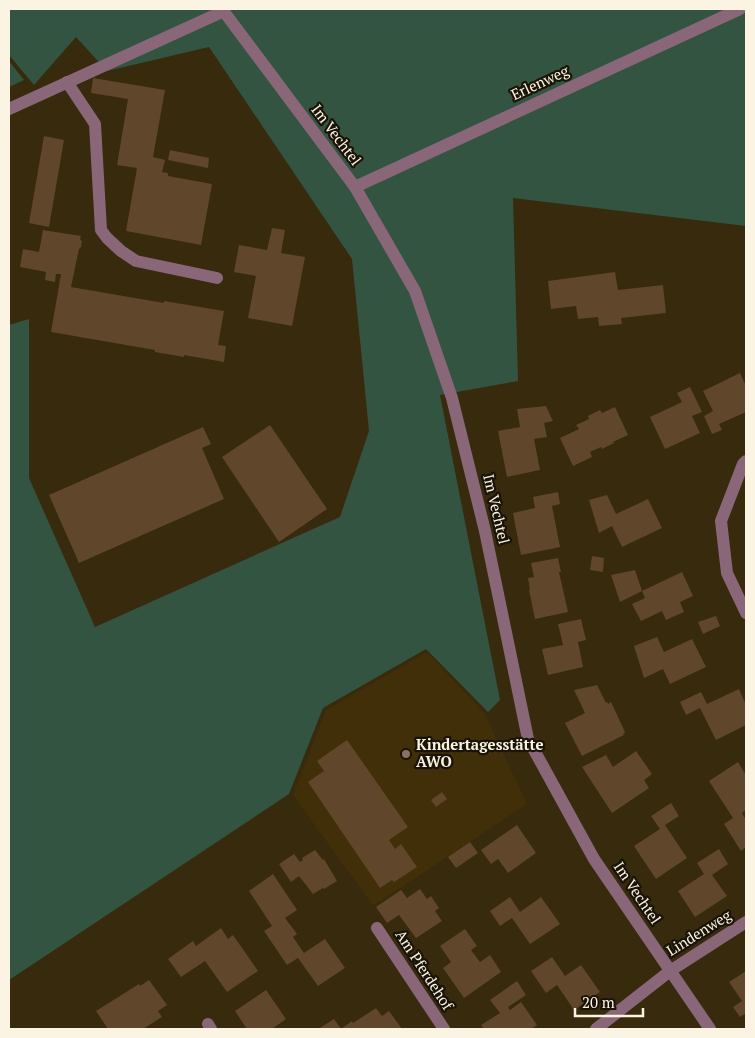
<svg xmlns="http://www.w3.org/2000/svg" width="755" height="1038" viewBox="0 0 755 1038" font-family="'PT Serif',serif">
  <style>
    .built { fill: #402f09 }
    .green { fill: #345442 }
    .building { fill: #60462a }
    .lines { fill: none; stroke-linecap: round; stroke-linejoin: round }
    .minor { stroke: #8a6778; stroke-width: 12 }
    .education-dot { fill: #8d6e63; stroke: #191308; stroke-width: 2 }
    .labels { text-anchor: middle; stroke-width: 4.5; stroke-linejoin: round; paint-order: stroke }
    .street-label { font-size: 15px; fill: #fcf4e3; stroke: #191308 }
    .poi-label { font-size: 15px; font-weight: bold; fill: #fcf4e3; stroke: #191308; text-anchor: start }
  </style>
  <rect width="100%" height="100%" fill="#372a0d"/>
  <!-- built -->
  <path class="built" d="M427,652L485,714L527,804L373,906L293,795L326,710Z"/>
  <!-- green -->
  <g class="green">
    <path d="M9,9H68L67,10L69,9H746V226L513,198L518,381L440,395L500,700L488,712L426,649L323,708L289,794L9,980V325L29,319V478L95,627L340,517L369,431L352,259L209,47L107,71L76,37L34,85L9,55Z"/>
    <path d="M9,61L24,80L9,87Z"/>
  </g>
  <!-- building -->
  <g class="building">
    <path d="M93,78L165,90L153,157L165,160L162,172L168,173V176L212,184L201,245L126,231L137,168L117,165L128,99L91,93Z"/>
    <path d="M44,136L64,140L49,227L29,223Z"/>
    <path d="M170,150L209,158L208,168L168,160Z"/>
    <path d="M272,228L285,230L281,253L305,257L292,326L248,318L256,276L234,272L239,245L267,250Z"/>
    <path d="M43,230L81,236L80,239L82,241L81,247L79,249L71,287L164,303V301L224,311L218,345L226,346L224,362L184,355V357L155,352V350L51,332L61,274H56L55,282L45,280L46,272L20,267L23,249L39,252Z"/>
    <path d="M615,272L618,290L663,285L666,313L621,318L622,324L599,326L598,317L578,319L576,306L551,309L548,281Z"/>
    <path d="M740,373L746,386V412L719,424L722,430L712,434L704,416L713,411L703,391Z"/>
    <path d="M690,387L702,412L692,416L700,433L665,449L650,417L682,402L677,393Z"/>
    <path d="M546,406L553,421L544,423L547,437L534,439L540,470L507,477L498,431L520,427L517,409Z"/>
    <path d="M615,407L628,435L613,442L614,443L602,449L601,447L590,452L592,457L573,466L560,438L579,429L576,425L589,419L588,416L600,410L602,413Z"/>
    <path d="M270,425L327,509L279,542L222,457Z"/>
    <path d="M203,427L211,444L202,448L224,499L79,563L49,495Z"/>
    <path d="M558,492L560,504L552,506L560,547L521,555L513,513L535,508L533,497Z"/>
    <path d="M607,495L616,514L648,499L662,528L622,547L612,526L599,533L589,500Z"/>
    <path d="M592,556L604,558L603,572L590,570Z"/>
    <path d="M558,558L561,572H559L568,612L535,619L529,590H530L528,578L534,577L531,563Z"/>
    <path d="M635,570L642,591L620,602L611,575Z"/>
    <path d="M682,572L693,596L680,602L684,612L666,620L662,611L641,621L632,604L645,598L642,591Z"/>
    <path d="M716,616L720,626L703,634L698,622Z"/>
    <path d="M581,619L586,640L578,642L583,667L548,675L542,649L563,645L558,624Z"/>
    <path d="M657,637L664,652L692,639L706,667L670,684L663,669L644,678L634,646Z"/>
    <path d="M597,685L606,703L607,702L608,704L611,702L625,732L623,734L624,735L582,756L565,723L585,713L574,690Z"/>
    <path d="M739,689L746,705V725L716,740L700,708L686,715L680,702L701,692L707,704Z"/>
    <path d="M347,740L408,827L389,840L395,849L401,844L417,867L394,882L392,880L380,888L308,782L324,771L317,761Z"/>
    <path d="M636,751L652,774L644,780L649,788L612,813L582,767L606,755L613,767Z"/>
    <path d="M738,762L746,775V810L742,813L746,820V847L741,851L724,824L733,818L709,781Z"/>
    <path d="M442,792L447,799L436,807L431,800Z"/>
    <path d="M671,803L679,816L665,825L687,858L656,879L634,846L660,829L651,816Z"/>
    <path d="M517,825L536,853L508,873L498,859L491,864L481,850Z"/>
    <path d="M470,842L478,853L456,868L448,857Z"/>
    <path d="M719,849L728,864L712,875L727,896L695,917L678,891L704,874L697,863Z"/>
    <path d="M315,850L323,860L324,859L337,881L324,889L323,888L313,894L299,876L291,882L279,864L294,854L300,862L303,860L302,858Z"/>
    <path d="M273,874L297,910L285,918L297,934L293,937L304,953L325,939L345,968L318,986L298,958L287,965L264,931L272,926L249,891Z"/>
    <path d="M420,889L427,899L431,896L439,908L435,911L442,921L416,938L399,915L387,923L376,907L401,890L407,898Z"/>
    <path d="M510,897L520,912L541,897L560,924L530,944L512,918L500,926L490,911Z"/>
    <path d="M221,928L228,939L233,935L258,971L227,992L205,961L181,977L168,959L193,941L196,946Z"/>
    <path d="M465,929L477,946L471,950L480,962L490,955L501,972L464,998L443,968L451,962L440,946Z"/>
    <path d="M552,957L565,976L581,965L600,992L574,1010L557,985L546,993L531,971Z"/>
    <path d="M746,971V1013L740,1017L733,1007L742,1001L729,982Z"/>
    <path d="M149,980L167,1005L158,1011L162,1017L143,1029H108L96,1011L139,984L140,986Z"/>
    <path d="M517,981L526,995L508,1007L510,1010L521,1002L537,1025L531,1029H484L481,1025L500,1013L490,1000Z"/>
    <path d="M266,990L286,1019L272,1029H247L235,1011Z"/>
    <path d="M376,1008L382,1016L389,1011L402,1029H318L334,1019L341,1029L352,1021L353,1023Z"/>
  </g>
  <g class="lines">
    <!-- minor -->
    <g class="minor">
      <path d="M222,9L355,187L415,291L452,398L485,531L528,739L594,859L710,1029"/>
      <path d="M67,82L95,124L101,230L107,238L121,251L136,261L217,278"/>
      <path d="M9,109L224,11"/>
      <path d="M355,187L740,9"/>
      <path d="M746,461L743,464L721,521L727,573L746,613"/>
      <path d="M377,928L444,1029"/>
      <path d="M208,1024L211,1029"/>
      <path d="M596,1029L670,971L746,922"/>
    </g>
  </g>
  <!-- markers -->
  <circle class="education-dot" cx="406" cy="754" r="5"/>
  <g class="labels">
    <!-- street labels -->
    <g class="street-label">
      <text transform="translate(540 83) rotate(-25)" y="5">Erlenweg</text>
      <text transform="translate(336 135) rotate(53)" y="5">Im Vechtel</text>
      <text transform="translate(496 509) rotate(77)" y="5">Im Vechtel</text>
      <text transform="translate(637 893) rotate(56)" y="5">Im Vechtel</text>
      <text transform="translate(699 933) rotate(-32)" y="5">Lindenweg</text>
      <text transform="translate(424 970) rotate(57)" y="5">Am Pferdehof</text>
    </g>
    <!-- poi labels -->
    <g class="poi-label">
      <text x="416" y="750">Kindertagesstätte<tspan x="416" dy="17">AWO</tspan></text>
    </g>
  </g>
  <!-- border -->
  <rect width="755" height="1038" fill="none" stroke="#fcf4e3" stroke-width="20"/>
  <!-- scale -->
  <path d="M575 1008v8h68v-8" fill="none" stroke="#fcf4e3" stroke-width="2.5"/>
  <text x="582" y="1008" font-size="15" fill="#fcf4e3" stroke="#191308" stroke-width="4" paint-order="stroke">20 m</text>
</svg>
